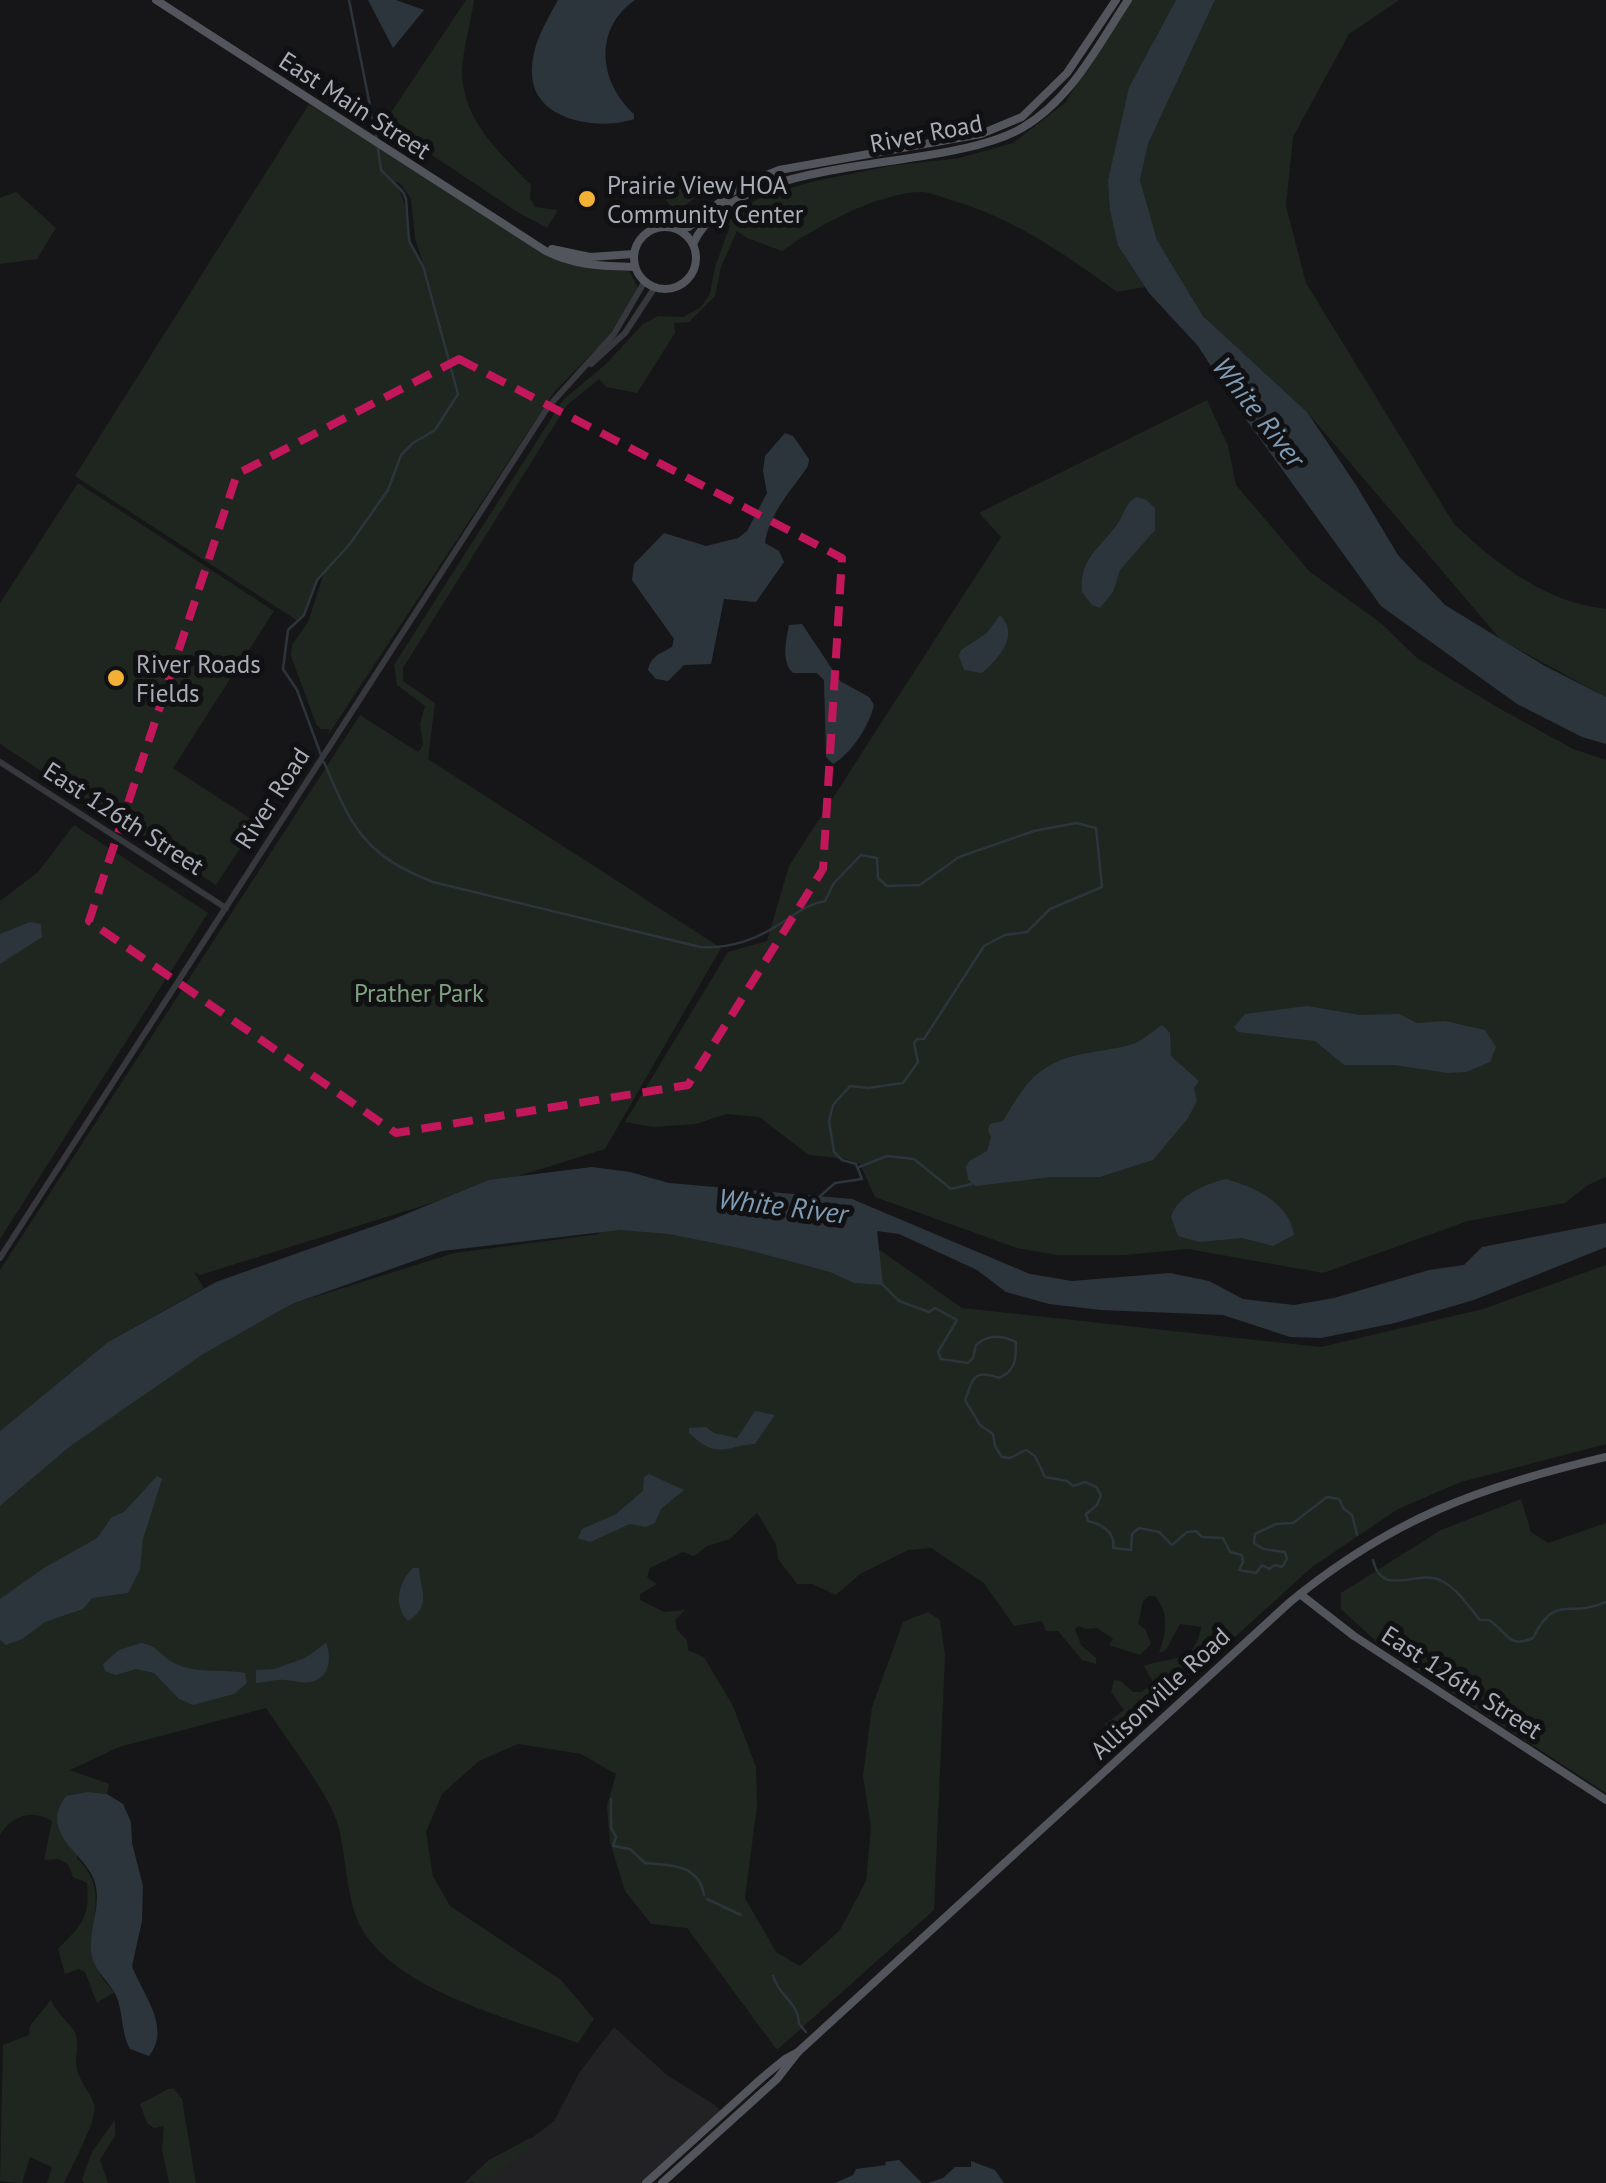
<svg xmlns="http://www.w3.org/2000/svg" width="1606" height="2183" viewBox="0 0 1606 2183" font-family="'PT Sans',sans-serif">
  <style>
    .built { fill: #222225 }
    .green { fill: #1e261f; fill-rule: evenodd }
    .water { fill: #2c353c }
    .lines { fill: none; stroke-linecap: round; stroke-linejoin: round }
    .stream { stroke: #2c353c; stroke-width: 2.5 }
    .minor { stroke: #37383d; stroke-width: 6 }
    .major { stroke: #53555c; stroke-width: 8 }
    .marked { fill: none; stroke: #c2185b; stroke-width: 8; stroke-dasharray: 20 12; stroke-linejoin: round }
    .poi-dot { fill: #f2b134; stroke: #111113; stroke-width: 4 }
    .labels { text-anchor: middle; stroke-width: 10; stroke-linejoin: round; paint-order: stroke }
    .street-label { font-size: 25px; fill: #a8adb8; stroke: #111113 }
    .poi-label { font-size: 25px; fill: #a8adb8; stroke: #111113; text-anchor: start }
    .park-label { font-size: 25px; fill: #7fa381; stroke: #111113 }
    .water-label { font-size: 28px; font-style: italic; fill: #7f9bb3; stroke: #111113 }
  </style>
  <rect width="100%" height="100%" fill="#161618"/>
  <!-- built -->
  <path class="built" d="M614,2027L667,2075L715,2105L721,2112L641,2183H472L554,2121L579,2073Z"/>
  <!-- green -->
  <g class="green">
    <path d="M466,0H474C471,23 463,48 462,71C462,120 500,153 531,185L530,198L535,207L558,210L547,228L514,210L390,127V114Z"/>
    <path d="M1128,0H1176L1129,87L1118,246L1145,287L1117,292C1065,254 1013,218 951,200C942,197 930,192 921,192C877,193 817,226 782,251L747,238L737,231L721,267L715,296L689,322L674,323L675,333L637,393L606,387L599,379L567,405L403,668V681L435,703L428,759L721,948L605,1149L200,1275L194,1272L204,1288L108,1342L0,1431V1270L360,715L418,752L423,745L420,724L425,706L397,685L394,665L563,400L606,364L643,324L658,316L683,317L700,308L710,294L715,267L730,226L722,219L766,195L815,181L890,166L959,158L1013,143L1065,103Z"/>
    <path d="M1215,0H1399L1349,34L1293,137L1286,206L1306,283L1454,524C1497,565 1546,602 1606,609V697L1500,639L1307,412L1203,316L1157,240L1140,180L1148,144Z"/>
    <path d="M309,104L539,249L580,267L629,271L638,288L609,336L555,391L328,735L329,729H321L316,724L291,656L292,645L308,622L324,573C311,587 312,608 298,621L75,476ZM392,180L401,184L411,199L415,238L424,266C401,239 415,206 392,180Z"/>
    <path d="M691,180L701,193L675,213L666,200Z"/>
    <path d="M16,192L56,228L37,259L0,264V198Z"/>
    <path d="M1207,400L1228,446L1236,485L1309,571L1382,624L1417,658L1495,706L1573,749L1606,760V1177L1588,1185L1565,1203L1468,1221L1323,1273L1188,1249L1125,1255H1057L1017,1248L875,1197L860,1164L846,1159L809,1155L759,1117L726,1114L696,1124L653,1127L625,1122L728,952L767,941L789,866L1001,537L979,513Z"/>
    <path d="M78,483L274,611L173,768L257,823L216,885L0,744V603Z"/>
    <path d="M74,825L208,913L0,1239V901L38,872Z"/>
    <path d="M599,1219L870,1243L962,1308L1321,1347L1483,1309L1606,1265V1444L1461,1482L1398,1509L1312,1567L1159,1706L1118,1739L1104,1725L1124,1710L1111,1692L1114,1680L1121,1681L1133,1692H1141L1154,1684L1144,1666C1170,1656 1195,1665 1201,1627L1180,1624L1166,1650L1159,1653C1166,1633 1170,1614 1155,1596H1149L1143,1601L1138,1624L1145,1629L1151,1644L1140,1655L1109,1645L1113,1639L1097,1628L1086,1629L1078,1626L1075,1629L1081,1645L1096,1658V1664L1082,1660L1058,1631H1046L1042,1621L1014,1626L984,1583L931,1548L908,1550L860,1574L836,1595L812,1584H797L778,1559L776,1544L757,1513L730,1539L707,1546L694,1556L683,1552L650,1568L647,1577L657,1584L640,1594V1600L664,1612L685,1610L675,1620L677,1630L687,1640L688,1650L704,1657L733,1706L756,1767L757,1806L745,1898L776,1952L800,1966L840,1930L866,1881L871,1828L863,1776L872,1707L903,1622L928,1612L940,1620L945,1655L934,1910L777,2050L687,1928L651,1924L625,1891L610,1842L607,1806L616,1774L581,1754L518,1744L479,1761L442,1794L426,1832L433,1876L450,1906L561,1980L594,2019L578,2043C513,2019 410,1995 367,1937C344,1907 348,1853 336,1819C325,1789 285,1737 266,1708L119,1747L70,1770L109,1784L107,1794L88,1792L77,1858C123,1902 63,1944 115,1992L97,2003L85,1972L79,1969L65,1974L58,1949C81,1926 90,1919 87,1883L73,1877L68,1864L58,1859L44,1860L52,1821C32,1809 11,1816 0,1835V1506L76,1440L182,1365L292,1304L454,1253L599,1234Z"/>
    <path d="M1521,1499L1531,1532L1548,1543L1606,1523V1793L1381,1646L1341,1609V1593L1441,1530Z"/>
    <path d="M51,2000C57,2014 66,2019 74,2031C80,2041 76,2051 76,2061C76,2079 89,2089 94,2104C99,2118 71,2167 64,2183H47L52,2167L30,2157L22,2183L0,2181L3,2045L29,2035L30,2026Z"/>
    <path d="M168,2089H174L182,2099L196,2183H169L162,2149L164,2126L154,2128L147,2123L140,2104Z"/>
    <path d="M115,2120V2136L100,2160L108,2183H84L82,2179L92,2152Z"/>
    <path d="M530,2138V2146C512,2163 489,2183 464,2183L489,2160Z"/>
  </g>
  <!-- water -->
  <g class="water">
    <path d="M368,0H396L424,10L393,48Z"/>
    <path d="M558,0H635C593,29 599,82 634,114V119C599,131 533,121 532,74C531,46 545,24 558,0Z"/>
    <path d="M1176,0H1215L1148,144L1140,180L1157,240L1203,316L1307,412L1356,485L1398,555L1445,605L1545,666L1606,697V744L1582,737L1517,704L1381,606L1242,414L1198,346L1149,293L1118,246L1110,210L1108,181L1129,87Z"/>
    <path d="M785,433L793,436L809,459L808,466C792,490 769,513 765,543L779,551L784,562L756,602L724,599L711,664L684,665L668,681L656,679L648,670C651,656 661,653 672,647L674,639L632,580L634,564L664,533L706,546L738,538L747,531L767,493L763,471L765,456Z"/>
    <path d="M1136,497L1145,499L1155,508V530L1120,570L1113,592L1100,608L1092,605L1082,592C1079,558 1101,548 1118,523C1125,513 1125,504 1136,497Z"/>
    <path d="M1000,615C1020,635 999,658 982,673L964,670L959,656L961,650L987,633Z"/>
    <path d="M802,624L840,681L869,697L874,705C869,726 852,753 833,764L826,757L824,680L817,673H793C781,661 786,641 789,625Z"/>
    <path d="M30,922L41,924L42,937L0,964V934Z"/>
    <path d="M1307,1006L1360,1015L1399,1014L1417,1023L1445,1021L1485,1030L1496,1047L1490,1062L1466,1072L1448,1073L1394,1065H1344L1315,1041L1238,1032L1234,1027L1245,1014Z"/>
    <path d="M1162,1025L1170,1033L1171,1056L1199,1081L1194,1088L1197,1101L1188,1118L1153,1160L1100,1177H1051L975,1186L968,1179L966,1167L969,1161L987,1151L991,1137L988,1130L990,1124L1003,1121C1013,1105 1021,1089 1035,1076C1063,1051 1095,1054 1130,1045C1142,1042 1151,1032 1162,1025Z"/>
    <path d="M592,1167L630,1172L669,1183L852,1199L1030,1274L1072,1281L1170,1273L1209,1281L1243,1299L1294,1305L1334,1298L1429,1270L1464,1265L1482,1247L1606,1223V1247L1474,1300L1395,1323L1321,1338L1290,1337L1223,1315L1101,1310L1049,1304L1006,1292L977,1270L899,1234L877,1231L883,1285L854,1283L830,1272L744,1249L669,1234L620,1230L442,1251L292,1304L203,1354L69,1447L0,1506V1431L108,1342L216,1282L394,1219L489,1180Z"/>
    <path d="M1226,1179C1254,1187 1290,1203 1294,1235L1273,1246L1242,1238L1199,1242L1178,1236L1171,1217C1177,1196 1205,1184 1226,1179Z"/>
    <path d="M755,1411L775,1415L755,1444C724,1446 719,1461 689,1433V1428L706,1427L714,1433L737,1438Z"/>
    <path d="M649,1474L684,1490L661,1509L655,1523L646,1527L630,1524L590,1542L578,1538L582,1529L616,1514L643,1491L644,1477Z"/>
    <path d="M157,1476L162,1479L143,1539L140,1570L128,1593L92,1598L83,1609L45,1622L22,1639L6,1645L0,1640V1599L44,1568L97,1538L112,1517L124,1512Z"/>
    <path d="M413,1568H419C420,1591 433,1605 408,1621C393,1606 398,1582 413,1568Z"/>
    <path d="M141,1643C157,1645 161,1656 174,1663C197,1674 223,1669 245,1673L247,1683L234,1694L193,1705L179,1699L154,1673L136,1669L116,1675L105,1671L103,1664L119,1650Z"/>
    <path d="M326,1643C332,1657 330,1678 311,1682C301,1684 289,1679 279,1680C271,1680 263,1683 256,1683V1670L274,1669L305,1658Z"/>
    <path d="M88,1792L107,1794L123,1804L131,1822L132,1843L143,1886L142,1921L132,1966C142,1994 172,2027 149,2056L130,2049C120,2032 124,2006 113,1990C102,1974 90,1966 91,1944C91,1924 101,1903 95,1883C88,1854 37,1835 66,1796Z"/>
    <path d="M899,2160L922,2183H835L853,2175L856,2169L886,2165L885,2162Z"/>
    <path d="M971,2161L995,2170L1004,2183H928L943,2178L955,2167H971Z"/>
  </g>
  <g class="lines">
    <!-- stream -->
    <g class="stream">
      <path d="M349,0L377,141"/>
      <path d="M321,755L297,690L283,669L288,630L304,615L317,580L349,545L388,490L401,455L413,443L435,430L458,394L423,266L409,241L406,199L403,192L381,170L378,149"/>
      <path d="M324,762C352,828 364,855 433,882L700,947C731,949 757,939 783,922C797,913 808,904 825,901L834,883L861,855L877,858L878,878L887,886L920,885L959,857L1034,831L1076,823L1096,828L1102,887L1050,909L1027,932L1005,935L984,946L924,1039H917L914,1043L918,1062L903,1083L868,1088L850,1086L833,1105L829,1121L834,1152L842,1160L856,1164L862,1179L835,1183L818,1198"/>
      <path d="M859,1167L887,1156L914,1159L951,1189L972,1184"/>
      <path d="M882,1284L899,1301L929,1312L935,1308L957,1320L938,1352L941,1359L968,1363L973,1358L976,1345C989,1333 1003,1336 1016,1342C1016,1358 1016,1371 999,1378C971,1368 973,1381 965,1400L980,1425L993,1434L995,1446L1002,1457L1010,1458L1026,1450L1035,1456L1045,1477L1067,1481L1073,1486L1085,1482L1096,1487L1101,1495L1097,1505L1086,1514L1088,1521C1101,1524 1116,1532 1113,1548L1131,1550L1132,1534L1139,1528L1159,1532L1172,1545L1187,1532L1196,1531L1202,1537L1223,1538L1230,1552L1242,1555L1243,1562L1239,1570L1256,1573L1262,1565L1269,1569L1275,1565L1282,1567L1287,1559L1285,1552L1263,1549L1254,1543L1255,1534L1276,1524L1293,1523L1327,1497L1339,1499L1344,1509L1352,1515L1357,1535"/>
      <path d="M1373,1560C1382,1599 1416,1569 1440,1580C1458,1589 1467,1605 1480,1620H1489C1508,1633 1508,1649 1533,1638C1556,1592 1568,1619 1606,1602"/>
      <path d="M611,1799V1827L616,1837L613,1846L630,1849L645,1863C670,1865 699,1864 704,1895"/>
      <path d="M707,1899L741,1915"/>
      <path d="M773,1976C779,1997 798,2001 799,2024L806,2032"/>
    </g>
    <!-- minor -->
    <g class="minor">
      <path d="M591,364L625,333L655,287"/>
      <path d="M0,762L226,908"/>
      <path d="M0,1258L548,407L614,334L645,281"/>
    </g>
    <!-- major -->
    <g class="major">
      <path d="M156,0L544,250C574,266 602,266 635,267"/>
      <circle cx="665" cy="258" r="31"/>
      <path d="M679,230L689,227L741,185L779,170L981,134L1022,117L1067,73L1116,0"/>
      <path d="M693,244C736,150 939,175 1022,128C1071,100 1098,45 1128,0"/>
      <path d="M552,249L590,257L634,254"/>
      <path d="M1300,1594L1354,1636L1606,1800"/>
      <path d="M646,2183L762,2078L785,2059L798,2052L1290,1602C1394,1517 1478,1488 1606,1457"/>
      <path d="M662,2183L777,2079L798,2052"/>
    </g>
  </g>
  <!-- marked area -->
  <path class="marked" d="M459,359L842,558L823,869L688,1085L396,1133L89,921L237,474Z"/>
  <!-- markers -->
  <g class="poi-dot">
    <circle cx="587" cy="199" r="10"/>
    <circle cx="116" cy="678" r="10"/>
  </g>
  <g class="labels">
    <!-- street labels -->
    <g class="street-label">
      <text transform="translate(355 105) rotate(33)" y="9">East Main Street</text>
      <text transform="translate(926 133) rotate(-11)" y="9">River Road</text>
      <text transform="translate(272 798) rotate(-57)" y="9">River Road</text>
      <text transform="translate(124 818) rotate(33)" y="9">East 126th Street</text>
      <text transform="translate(1462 1682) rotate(33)" y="9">East 126th Street</text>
      <text transform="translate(1160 1693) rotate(-43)" y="9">Allisonville Road</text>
    </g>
    <!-- poi labels -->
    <g class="poi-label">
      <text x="607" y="194">Prairie View HOA<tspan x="607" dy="29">Community Center</tspan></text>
      <text x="136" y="673">River Roads<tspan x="136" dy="29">Fields</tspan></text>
    </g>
    <!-- park labels -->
    <g class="park-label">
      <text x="419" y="1002">Prather Park</text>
    </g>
    <!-- water labels -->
    <g class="water-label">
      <text transform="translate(1259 412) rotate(52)" y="10">White River</text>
      <text transform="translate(783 1206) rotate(7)" y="10">White River</text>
    </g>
  </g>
</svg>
